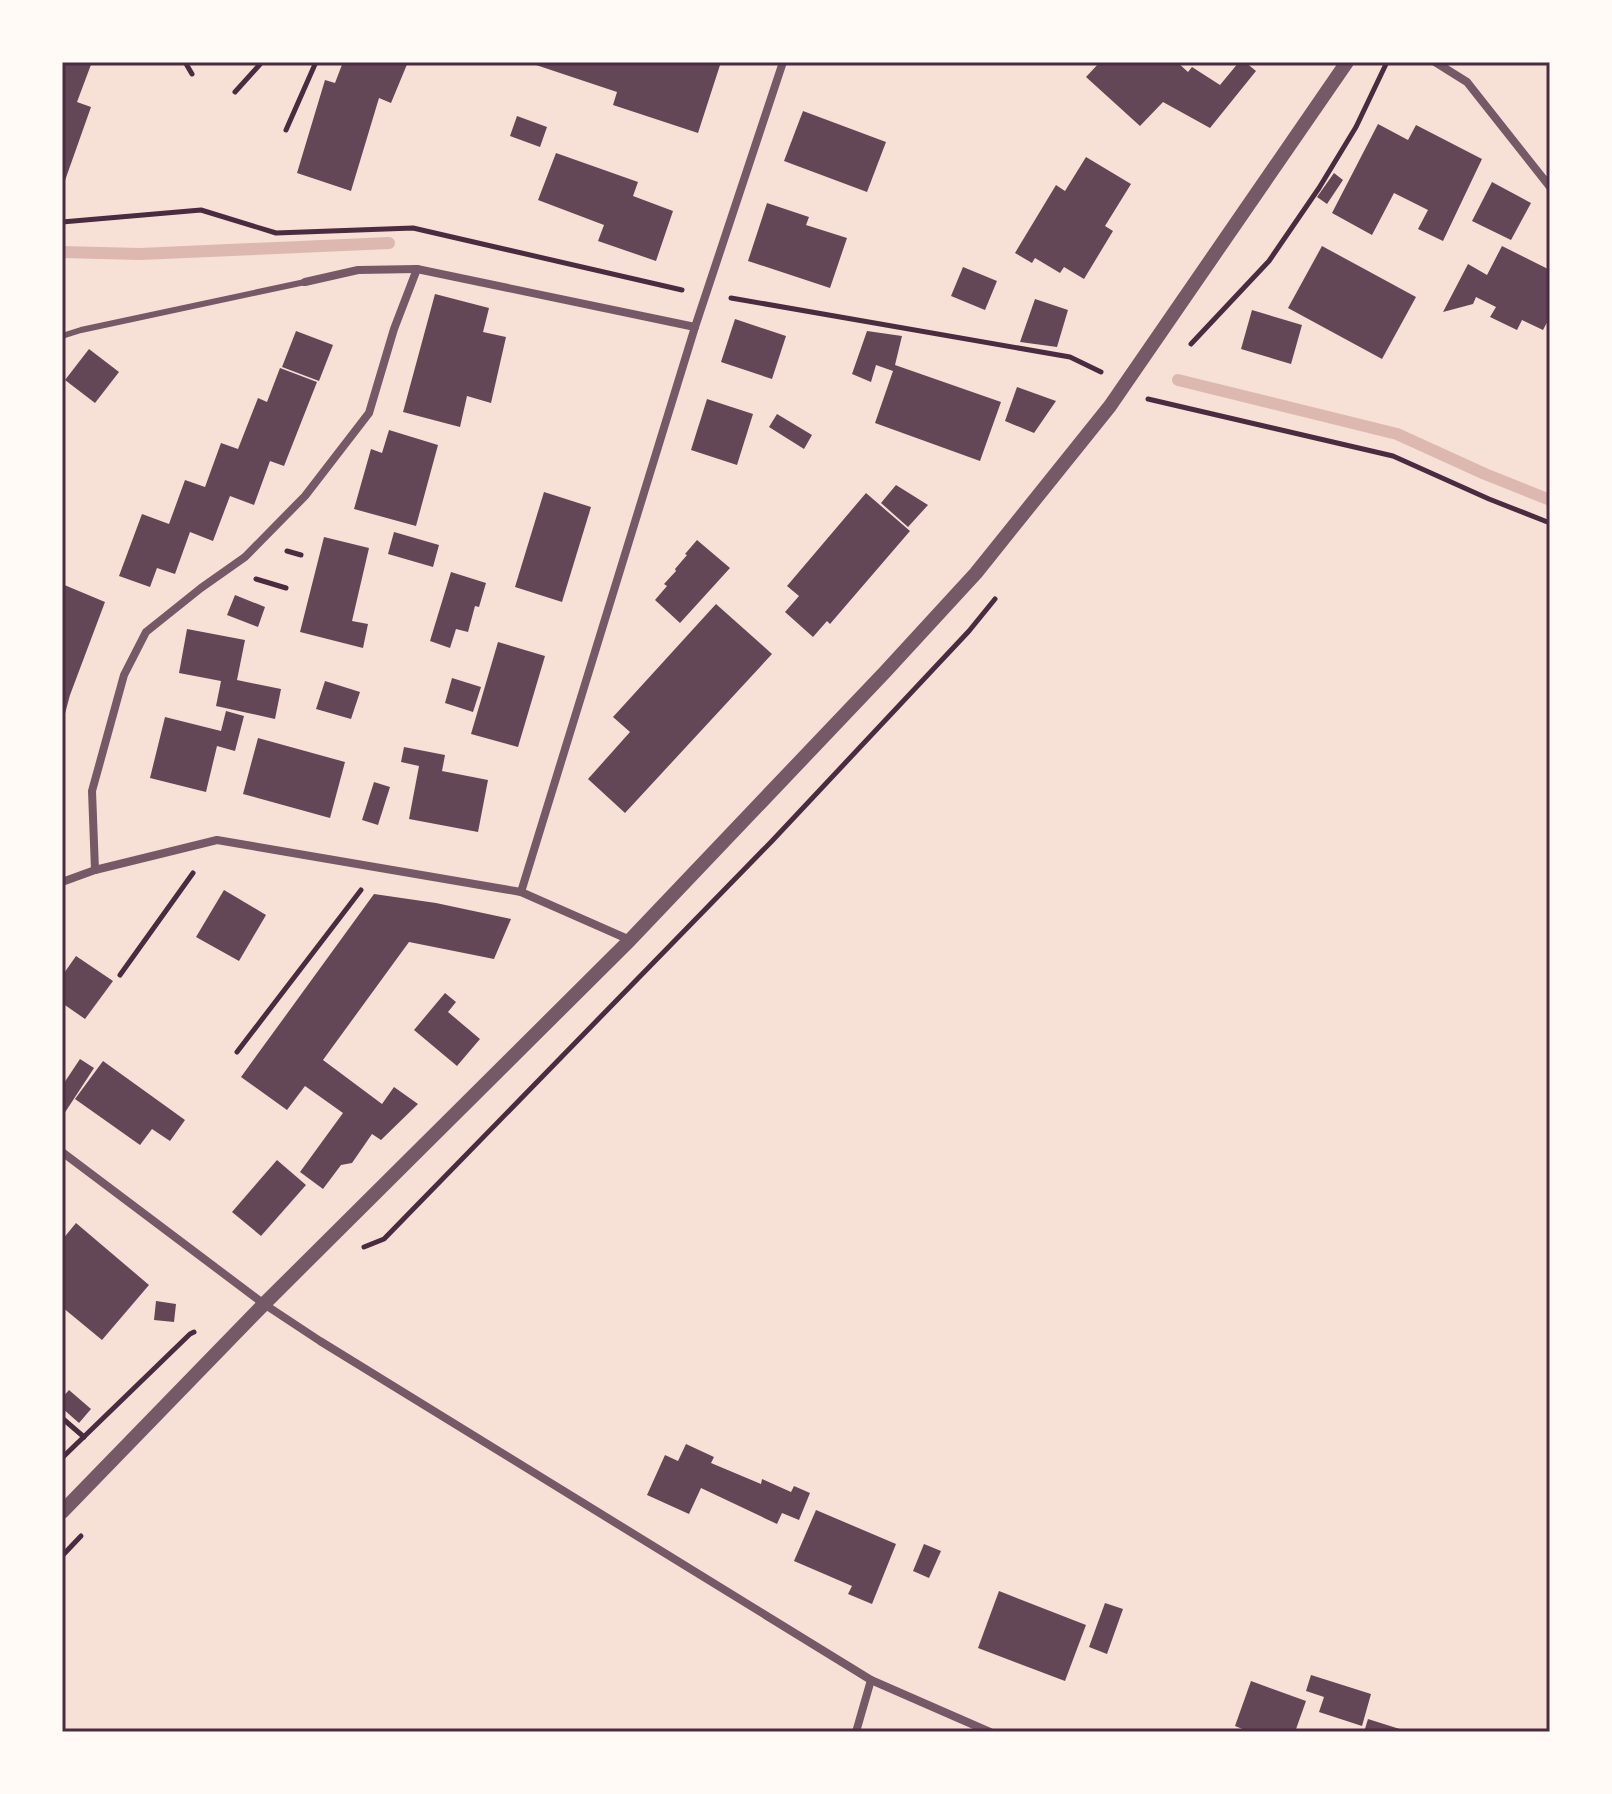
<svg xmlns="http://www.w3.org/2000/svg" width="1612" height="1794" viewBox="0 0 1612 1794" font-family="Quicksand,sans-serif">
  <style>
    .lines { fill: none; stroke-linecap: round; stroke-linejoin: round }
    .stream { stroke: #dcb8b0; stroke-width: 12 }
    .building { fill: #644757 }
    .path { stroke: #4a2c40; stroke-width: 5 }
    .service { stroke: #755966; stroke-width: 6 }
    .minor { stroke: #755966; stroke-width: 8 }
    .tertiary { stroke: #755966; stroke-width: 14 }
    .neatline { fill: none; stroke: #4a2c40; stroke-width: 3 }
  </style>
  <rect width="100%" height="100%" fill="#f7e1d7"/>
  <g class="lines">
    <!-- stream -->
    <g class="stream">
      <path d="M62,252L140,254L389,243"/>
      <path d="M1178,380L1397,434L1485,474L1550,500"/>
    </g>
  </g>
  <!-- building -->
  <g class="building">
    <path d="M62,62H92L77,102L91,107L62,189Z"/>
    <path d="M343,62H408L391,103L379,98L351,191L297,173L325,80L335,83Z"/>
    <path d="M721,62L698,133L613,105L617,92L530,63Z"/>
    <path d="M1100,62H1177L1188,72L1192,67L1220,85L1239,62H1245L1256,71L1210,128L1163,102L1140,126L1086,77Z"/>
    <path d="M803,111L886,142L867,192L784,161Z"/>
    <path d="M517,116L547,127L540,147L510,136Z"/>
    <path d="M1378,124L1408,140L1416,125L1482,159L1443,241L1418,229L1428,210L1394,193L1372,235L1332,213Z"/>
    <path d="M556,153L638,182L633,196L673,211L656,261L598,241L604,225L538,200Z"/>
    <path d="M1086,157L1131,184L1105,226L1113,231L1084,279L1064,267L1060,273L1035,258L1032,263L1015,253L1056,185L1065,191Z"/>
    <path d="M1334,173L1343,180L1327,204L1317,197Z"/>
    <path d="M1492,182L1531,203L1511,240L1472,221Z"/>
    <path d="M767,203L809,217L806,225L847,238L830,288L748,261Z"/>
    <path d="M1322,246L1416,297L1382,359L1288,308Z"/>
    <path d="M1502,246L1550,270V317L1543,330L1522,320L1517,330L1490,317L1496,307L1476,297L1473,304L1443,312L1468,264L1487,275Z"/>
    <path d="M963,267L997,281L985,310L951,296Z"/>
    <path d="M435,294L489,308L483,332L506,337L491,403L467,396L460,427L403,412Z"/>
    <path d="M1035,299L1068,310L1057,347L1020,342Z"/>
    <path d="M1252,310L1302,325L1291,364L1241,349Z"/>
    <path d="M735,319L786,336L772,379L721,362Z"/>
    <path d="M296,331L333,345L319,381L282,367Z"/>
    <path d="M867,331L902,336L895,365L1001,402L980,461L875,423L893,371L876,365L871,382L852,374Z"/>
    <path d="M89,349L119,372L95,403L65,380Z"/>
    <path d="M280,368L317,382L284,466L270,461L254,505L230,496L213,541L190,532L175,574L157,568L150,587L119,576L142,514L169,524L185,480L205,487L221,443L238,449L258,398L267,402Z"/>
    <path d="M1017,387L1056,401L1034,433L1005,421Z"/>
    <path d="M707,399L753,414L737,465L691,450Z"/>
    <path d="M777,414L812,435L804,449L769,427Z"/>
    <path d="M389,430L438,445L416,526L354,509L371,449L382,453Z"/>
    <path d="M896,485L928,505L908,527L881,503Z"/>
    <path d="M544,492L591,507L562,602L515,587Z"/>
    <path d="M866,493L910,531L830,624L827,621L813,637L785,612L799,596L787,586Z"/>
    <path d="M394,532L439,545L433,567L388,554Z"/>
    <path d="M324,537L369,548L352,621L368,624L363,648L300,632Z"/>
    <path d="M697,540L730,568L680,623L655,600L667,586L664,584L676,571L675,569L687,555L685,554Z"/>
    <path d="M451,572L486,583L479,607L475,606L468,632L456,629L450,648L430,641Z"/>
    <path d="M62,584L105,602L70,695L63,721Z"/>
    <path d="M235,595L265,607L258,627L227,615Z"/>
    <path d="M716,604L772,654L625,813L588,779L630,732L613,717Z"/>
    <path d="M187,629L245,640L237,680L281,689L275,719L216,706L221,681L179,673Z"/>
    <path d="M498,642L545,656L518,747L471,734Z"/>
    <path d="M452,678L481,687L473,712L445,703Z"/>
    <path d="M325,681L360,692L351,719L316,709Z"/>
    <path d="M226,711L244,716L235,751L217,746L206,792L150,778L165,717L221,731Z"/>
    <path d="M258,738L345,762L330,818L243,794Z"/>
    <path d="M404,747L445,755L442,771L488,780L478,832L409,819L419,766L401,762Z"/>
    <path d="M374,782L390,787L378,825L362,820Z"/>
    <path d="M224,890L266,915L239,961L196,937Z"/>
    <path d="M374,894L436,903L511,919L494,959L409,942L323,1060L382,1104L394,1087L418,1104L381,1140L372,1134L352,1163L341,1165L323,1189L300,1172L343,1113L305,1086L287,1110L241,1077Z"/>
    <path d="M76,956L113,981L85,1019L62,1003V976Z"/>
    <path d="M445,993L456,1002L448,1012L480,1039L457,1066L414,1030Z"/>
    <path d="M80,1059L94,1068L62,1117V1086Z"/>
    <path d="M103,1061L185,1120L170,1141L152,1129L140,1145L75,1099Z"/>
    <path d="M277,1160L306,1185L261,1236L232,1212Z"/>
    <path d="M76,1223L149,1285L102,1340L62,1307V1240Z"/>
    <path d="M156,1301L176,1304L174,1322L154,1320Z"/>
    <path d="M69,1390L91,1409L79,1423L62,1408V1398Z"/>
    <path d="M686,1444L714,1457L711,1463L761,1484L762,1479L791,1492L794,1486L810,1493L799,1520L782,1513L777,1524L701,1488L689,1514L647,1495L665,1455L678,1461Z"/>
    <path d="M816,1510L896,1544L872,1604L848,1594L852,1586L794,1561Z"/>
    <path d="M924,1544L941,1551L929,1578L913,1571Z"/>
    <path d="M999,1591L1086,1625L1065,1681L978,1648Z"/>
    <path d="M1105,1603L1123,1609L1107,1654L1089,1647Z"/>
    <path d="M1311,1675L1371,1694L1362,1726L1319,1712L1324,1697L1306,1691Z"/>
    <path d="M1251,1681L1306,1701L1295,1732H1250L1235,1726Z"/>
    <path d="M1368,1719L1406,1731V1732H1364Z"/>
  </g>
  <g class="lines">
    <!-- path -->
    <g class="path">
      <path d="M185,62L192,74"/>
      <path d="M235,92L262,62"/>
      <path d="M286,130L316,62"/>
      <path d="M62,222L201,210L276,233L413,228L682,290"/>
      <path d="M731,298L1070,357L1101,372"/>
      <path d="M1191,344L1269,261L1319,188L1356,127L1387,62"/>
      <path d="M1148,399L1393,456L1489,499L1550,523"/>
      <path d="M287,551L301,555"/>
      <path d="M256,579L286,588"/>
      <path d="M120,975L193,873"/>
      <path d="M237,1052L361,890"/>
      <path d="M364,1247L384,1239L772,841L969,631L995,599"/>
      <path d="M62,1418L84,1437"/>
      <path d="M62,1458L190,1334L194,1332"/>
      <path d="M62,1556L81,1536"/>
    </g>
    <!-- service -->
    <path class="service" d="M62,336L81,330L305,282"/>
    <!-- minor -->
    <g class="minor">
      <path d="M1435,62L1467,82L1550,187"/>
      <path d="M305,282L358,270L417,269"/>
      <path d="M95,870L92,791L124,675L146,632L201,588L245,557L305,496L369,413L394,329L417,269L695,327"/>
      <path d="M62,882L95,870L217,840L521,892L630,940"/>
      <path d="M521,892L695,327L783,62"/>
      <path d="M62,1152L264,1304L320,1341L871,1680L990,1732"/>
      <path d="M856,1732L871,1680"/>
    </g>
    <!-- tertiary -->
    <path class="tertiary" d="M62,1512L264,1304L630,940L885,672L976,573L1110,406L1347,62"/>
  </g>
  <!-- border -->
  <rect width="1612" height="1794" fill="none" stroke="#fffaf5" stroke-width="128"/>
  <rect x="64" y="64" width="1484" height="1666" class="neatline"/>
</svg>
